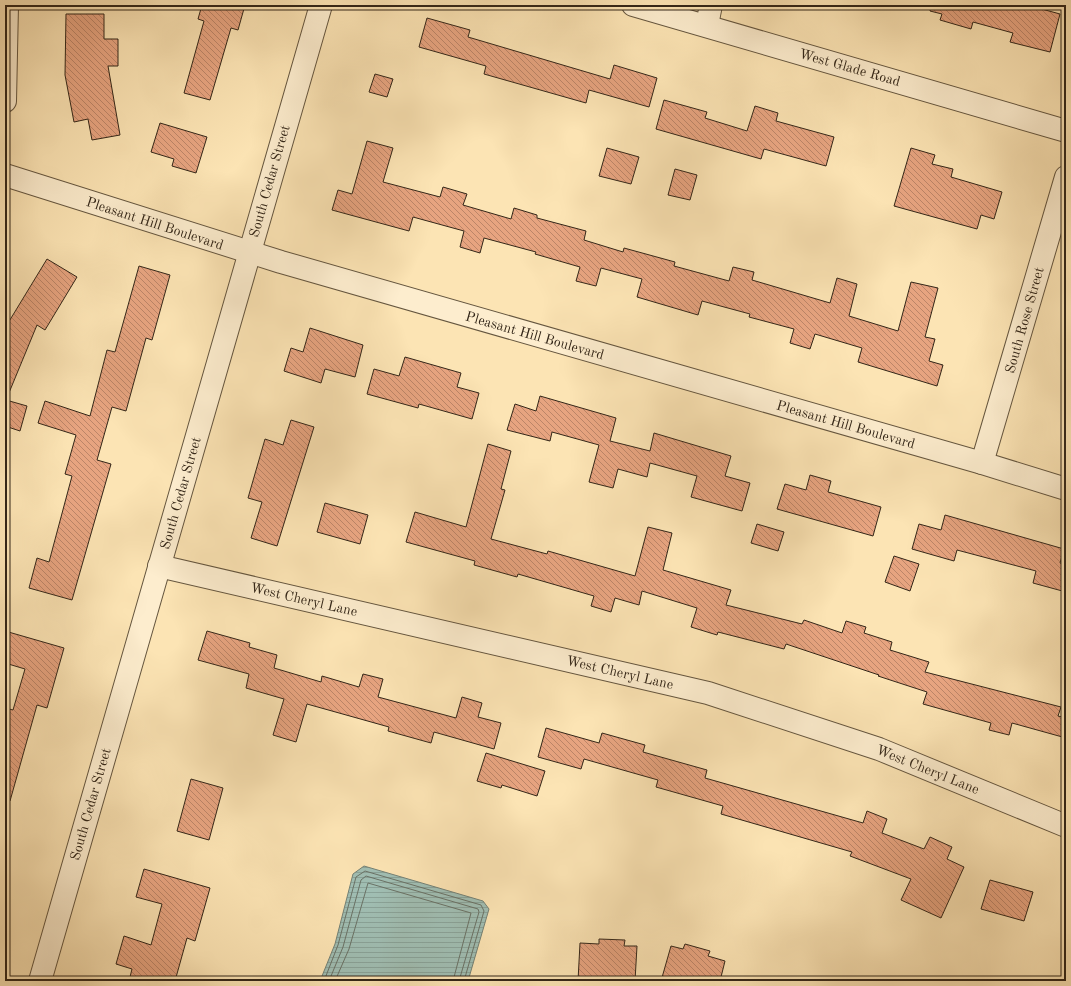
<svg xmlns="http://www.w3.org/2000/svg" width="1071" height="986" viewBox="0 0 1071 986" font-family="'Old Standard TT',serif">
  <style>
    .water { fill: url(#water-rules); stroke: #748175 }
    .lines { fill: none; stroke-linecap: round; stroke-linejoin: round }
    .shore { stroke: #6a7266; stroke-width: 1 }
    .building { fill: url(#building-back-hatch); stroke: #332618 }
    .minor-casing { stroke: #65563f; stroke-width: 24 }
    .minor { stroke: #fdedce; stroke-width: 22 }
    .labels { text-anchor: middle; stroke-width: 3; stroke-linejoin: round; paint-order: stroke }
    .street-label { font-size: 14px; fill: #332618; stroke: #fdedce }
  </style>
  <defs>
    <pattern id="water-rules" width="6" height="5" patternUnits="userSpaceOnUse"><rect width="6" height="5" fill="#a0beb3"/><path d="M0 2.5h6" fill="none" stroke="#8aa399"/></pattern>
    <pattern id="building-back-hatch" width="6" height="6" patternUnits="userSpaceOnUse"><rect width="6" height="6" fill="#e7a480"/><path d="M-1 5l2 2M0 0l6 6M5-1l2 2" fill="none" stroke="#bc8568"/></pattern>
  </defs>
  <rect width="100%" height="100%" fill="#fce4b4"/>
  <filter id="stains"><feTurbulence type="fractalNoise" baseFrequency=".005" numOctaves="4"/><feColorMatrix values="0 0 0 0 .2 0 0 0 0 .09 0 0 0 0 .02 0 0 0 .5 -.17"/></filter>
  <radialGradient id="worn" r=".72"><stop offset=".6" stop-color="#630" stop-opacity="0"/><stop offset="1" stop-color="#630" stop-opacity=".3"/></radialGradient>
  <!-- water -->
  <path class="water" d="M364,866L483,901L489,909L468,981H320L335,944L353,874Z"/>
  <g class="lines">
    <!-- shore -->
    <g class="shore">
      <path d="M324,981L338,945L356,877L365,871L481,905L484,911L464,981"/>
      <path d="M329,981L343,947L361,880L366,876L478,909L479,912L459,981"/>
      <path d="M335,981L349,949L368,883L471,913L453,981"/>
    </g>
  </g>
  <!-- building -->
  <g class="building">
    <path d="M202,5H245L238,30L231,28L210,100L184,93L204,21L198,19Z"/>
    <path d="M931,5H1027L1060,14L1050,52L1010,42L1013,33L973,22L971,29L940,20L942,14L930,11Z"/>
    <path d="M66,14H104V39H118V66H108L120,135L92,140L88,119L74,122L65,75Z"/>
    <path d="M427,18L470,30L468,37L610,79L614,65L657,78L649,107L589,90L586,103L484,74L486,66L419,47Z"/>
    <path d="M375,74L393,79L387,97L369,92Z"/>
    <path d="M664,100L707,112L705,118L747,131L755,106L778,113L776,121L834,137L826,166L764,149L761,159L656,129Z"/>
    <path d="M160,123L207,137L196,173L172,166L174,159L151,152Z"/>
    <path d="M367,141L393,148L383,182L440,197L443,187L467,194L463,205L511,219L514,208L537,215V218L586,231L584,240L623,252L624,248L675,262L674,266L729,281L733,267L754,272L752,280L830,303L837,278L857,284L849,316L898,331L911,282L938,288L925,337L935,339L929,361L943,365L937,386L858,362L862,348L815,334L810,349L790,343L794,329L749,317L750,314L702,301L698,315L637,297L642,279L601,268L596,286L576,281L580,267L535,254L536,252L484,238L480,253L460,247L464,231L413,217L409,231L332,210L338,190L352,194Z"/>
    <path d="M607,148L639,157L631,184L599,176Z"/>
    <path d="M911,148L935,155L932,164L953,169L951,177L1002,192L994,219L981,215L977,229L894,206Z"/>
    <path d="M675,169L697,175L690,200L668,195Z"/>
    <path d="M47,259L77,277L45,330L37,325L6,400L27,406L20,431L5,426V328Z"/>
    <path d="M139,266L170,275L152,340L146,338L126,411L112,407L97,460L111,464L72,600L29,588L37,558L49,562L72,476L65,474L76,435L38,423L45,401L90,416L107,350L115,352Z"/>
    <path d="M310,328L363,345L355,377L325,369L321,383L284,371L291,348L303,352Z"/>
    <path d="M405,357L461,373L457,387L479,393L472,419L419,404L418,408L367,394L374,369L399,376Z"/>
    <path d="M540,396L616,418L610,441L650,451L654,433L731,456L725,476L750,483L742,511L691,497L697,476L650,463L647,477L618,469L613,488L589,482L599,445L552,432L550,441L507,430L515,404L536,411Z"/>
    <path d="M291,420L314,427L277,546L251,538L262,502L248,498L265,439L283,445Z"/>
    <path d="M488,444L511,451L501,489L505,490L491,539L547,554L548,551L635,576L648,527L672,533L663,570L731,590L726,605L802,624L804,620L842,633L846,621L866,627L864,633L892,642L890,650L929,662L925,672L1061,707L1058,716L1066,718V738L1012,723L1009,735L989,730L991,723L923,704L927,692L878,676L879,675L786,644L784,649L718,632L717,635L691,627L697,608L642,591L639,605L615,598L611,612L591,606L594,596L518,574L517,577L474,565L475,561L406,542L415,512L466,527Z"/>
    <path d="M810,475L831,481L828,492L881,507L873,536L777,509L785,484L806,490Z"/>
    <path d="M325,503L368,515L360,544L317,532Z"/>
    <path d="M945,515L1064,549L1060,563L1066,565V592L1033,583L1036,571L957,550L954,561L912,549L919,524L941,530Z"/>
    <path d="M757,524L784,532L778,551L751,543Z"/>
    <path d="M894,556L919,564L910,591L885,582Z"/>
    <path d="M5,631L64,648L47,708L37,705L10,801L5,800V708L13,710L25,669L5,663Z"/>
    <path d="M207,631L250,643L249,647L277,655L274,668L321,682L322,676L359,687L363,674L383,679L378,697L456,718L462,697L482,703L478,717L501,723L494,749L434,732L431,743L388,731L389,727L307,704L296,742L273,735L284,699L246,688L249,674L198,660Z"/>
    <path d="M546,728L599,743L602,733L645,745L643,752L707,770L705,778L863,823L867,811L887,819L882,833L924,849L930,837L952,847L947,859L964,867L941,918L901,900L911,879L850,856L852,852L721,814L723,806L656,787L658,780L584,759L581,769L538,757Z"/>
    <path d="M486,753L545,771L537,796L502,785L501,788L477,781Z"/>
    <path d="M191,779L223,788L209,840L177,831Z"/>
    <path d="M144,869L210,888L195,941L187,938L175,981H129L132,969L116,964L124,936L151,945L162,904L136,897Z"/>
    <path d="M990,880L1033,892L1024,921L981,909Z"/>
    <path d="M599,939L625,940L624,946H637L635,981H578L580,943L599,944Z"/>
    <path d="M685,944L710,951L708,956L725,961L720,981H661L671,946L683,949Z"/>
  </g>
  <g class="lines">
    <!-- minor casing -->
    <g class="minor-casing">
      <g id="minor">
        <path d="M633,5L1066,131"/>
        <path d="M707,25L711,5"/>
        <path d="M5,101L7,5"/>
        <path d="M5,175L281,262L982,463L1066,489"/>
        <path d="M982,463L1066,177"/>
        <path d="M159,566L708,693L879,749L1066,826"/>
        <path d="M40,981L321,5"/>
      </g>
    </g>
    <!-- minor -->
    <use href="#minor" class="minor"/>
  </g>
  <g class="labels">
    <!-- street labels -->
    <g class="street-label">
      <text transform="translate(850 67) rotate(16)" y="5">West Glade Road</text>
      <text transform="translate(269 181) rotate(-74)" y="5">South Cedar Street</text>
      <text transform="translate(155 223) rotate(18)" y="5">Pleasant Hill Boulevard</text>
      <text transform="translate(1024 320) rotate(-74)" y="5">South Rose Street</text>
      <text transform="translate(535 335) rotate(16)" y="5">Pleasant Hill Boulevard</text>
      <text transform="translate(846 424) rotate(16)" y="5">Pleasant Hill Boulevard</text>
      <text transform="translate(180 493) rotate(-74)" y="5">South Cedar Street</text>
      <text transform="translate(304 599) rotate(13)" y="5">West Cheryl Lane</text>
      <text transform="translate(620 672) rotate(13)" y="5">West Cheryl Lane</text>
      <text transform="translate(928 769) rotate(22)" y="5">West Cheryl Lane</text>
      <text transform="translate(90 804) rotate(-74)" y="5">South Cedar Street</text>
    </g>
  </g>
  <!-- margin -->
  <rect width="1071" height="986" fill="none" stroke="#fce4b4" stroke-width="20"/>
  <rect x="6" y="6" width="1059" height="974" fill="none" stroke="#332618" stroke-width="2"/>
  <rect x="10" y="10" width="1051" height="966" fill="none" stroke="#332618"/>
  <rect width="100%" height="100%" filter="url(#stains)"/>
  <rect width="100%" height="100%" fill="url(#worn)"/>
</svg>
